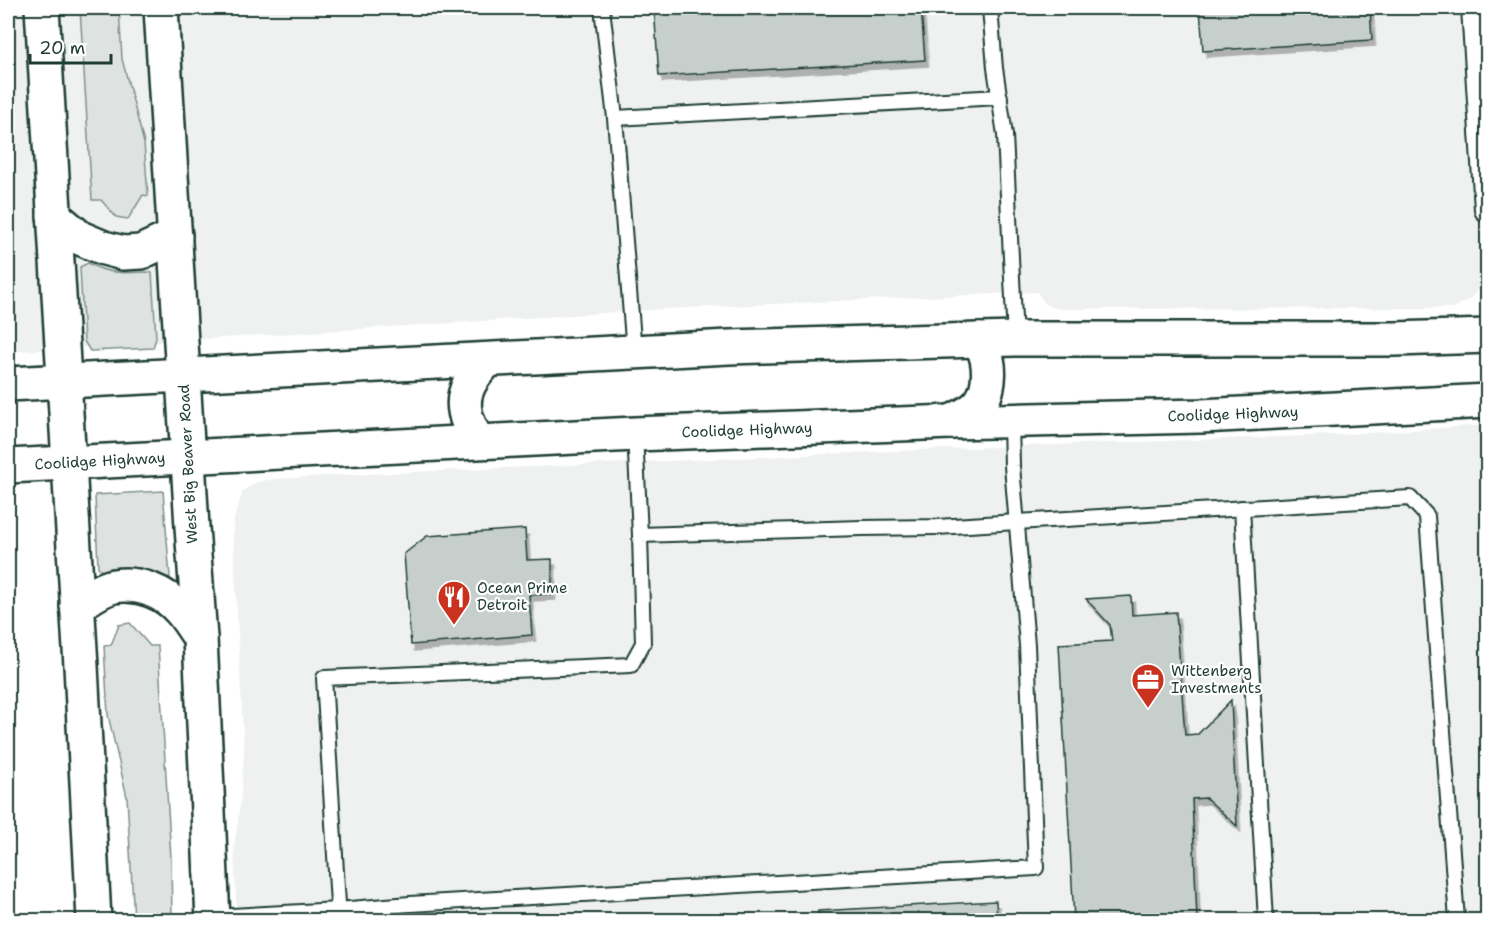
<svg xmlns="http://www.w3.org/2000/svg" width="1495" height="928" viewBox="0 0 1495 928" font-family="'Shantell Sans',sans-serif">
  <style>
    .built { fill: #eef1f0 }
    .green { fill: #dee3e2; stroke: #7e908b; stroke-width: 1.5 }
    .building { fill: #c7cfcc; stroke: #1f3d34; stroke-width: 1.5; filter: url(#shadow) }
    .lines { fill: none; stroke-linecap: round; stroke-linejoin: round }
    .lane-casing { stroke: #1f3d34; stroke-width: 18 }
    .street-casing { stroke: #1f3d34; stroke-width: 30 }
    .secondary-casing { stroke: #1f3d34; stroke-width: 38 }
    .primary-casing { stroke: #1f3d34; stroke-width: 38 }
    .lane { stroke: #fff; stroke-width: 14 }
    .street { stroke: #fff; stroke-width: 26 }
    .secondary { stroke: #fff; stroke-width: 33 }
    .primary { stroke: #fff; stroke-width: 33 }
    .labels { text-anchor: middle; stroke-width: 4.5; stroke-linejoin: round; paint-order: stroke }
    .street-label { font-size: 15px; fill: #1f3d34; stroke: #fff }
    .poi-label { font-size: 15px; fill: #1f3d34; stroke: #fff; text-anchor: start }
  </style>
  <defs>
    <filter id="shadow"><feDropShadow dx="3.5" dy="6" stdDeviation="0" flood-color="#0004"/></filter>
  </defs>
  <rect width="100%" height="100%" fill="#fff"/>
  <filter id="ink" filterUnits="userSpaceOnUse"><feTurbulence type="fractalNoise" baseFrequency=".0167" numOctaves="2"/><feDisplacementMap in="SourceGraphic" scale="12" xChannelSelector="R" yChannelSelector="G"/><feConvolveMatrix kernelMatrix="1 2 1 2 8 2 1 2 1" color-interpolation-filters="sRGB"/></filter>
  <g filter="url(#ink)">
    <!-- built -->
    <g class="built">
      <path d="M8,8H1467L1483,271L1479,288L1469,300L1453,308L1058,309L1045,304L1037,292L664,309L8,352Z"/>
      <path d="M1487,425V920H237L234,848L241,797L244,753L233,532L234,519L243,491L257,482L274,479L323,476L942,449L1334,435Z"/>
    </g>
    <!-- green -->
    <g class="green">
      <path d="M80,8H119L122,59L144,143L148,196L143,195L128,219L116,217L101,200H92Z"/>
      <path d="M88,263C109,275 125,273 148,272L152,273L156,338L153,348L90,351L84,341L80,267Z"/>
      <path d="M163,491L170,577L167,580C139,570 132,567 103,573L98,567L95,495Z"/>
      <path d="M130,623L150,646H158L171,858L172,920H134L127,797L108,715L104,646L111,645L119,625Z"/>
    </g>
    <!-- building -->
    <g class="building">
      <path d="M654,8H921L925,60L659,76Z"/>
      <path d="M1200,8H1370L1372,40L1203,51Z"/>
      <path d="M525,529L527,560L552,559V594L529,595L532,635L411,645L404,554L427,536Z"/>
      <path d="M1131,596L1132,615L1176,612L1185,735L1198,734L1231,700L1237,826L1206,798L1192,799L1197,920H1074L1059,644L1112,641L1110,625L1086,599Z"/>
      <path d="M996,901L997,920H818V911Z"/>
    </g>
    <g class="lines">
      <!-- lane casing -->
      <g class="lane-casing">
        <g id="lane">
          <path d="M602,8L615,118L634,352"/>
          <path d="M990,8L995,68L1005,135L1015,339"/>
          <path d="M615,118L1000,97"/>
          <path d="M635,434L640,535"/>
          <path d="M1242,508L1266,920"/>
          <path d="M213,917L338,910L410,904L1036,868L1027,645L1012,466L1011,421"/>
          <path d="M339,920L324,678L631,665L643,643L640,535L861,528L937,527L1410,498L1427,516L1457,920"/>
        </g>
      </g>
      <!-- street casing -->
      <g class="street-casing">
        <path id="street" d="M1475,8L1488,209"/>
      </g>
      <!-- secondary casing -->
      <g class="secondary-casing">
        <g id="secondary">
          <path d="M8,384L729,347L1015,339H1395L1488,336"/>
          <path d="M951,422C959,418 970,413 976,407C990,395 991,369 985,352C983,348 980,344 978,340"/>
          <path d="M478,441C457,409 460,387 488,360"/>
          <path d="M8,466L635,434L951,422L1201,416L1488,401"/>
        </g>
      </g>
      <!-- primary casing -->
      <g class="primary-casing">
        <g id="primary">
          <path d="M42,8L81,666L94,920"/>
          <path d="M161,8L192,527L200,638L213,920"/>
          <path d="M54,216L80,238L104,248L123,253L141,252L175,236"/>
          <path d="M77,606C88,599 100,589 114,586C139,582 165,592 181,611C188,619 194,629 200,638"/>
        </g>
      </g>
      <!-- lane -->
      <use href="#lane" class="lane"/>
      <!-- street -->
      <use href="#street" class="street"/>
      <!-- secondary -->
      <use href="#secondary" class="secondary"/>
      <!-- primary -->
      <use href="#primary" class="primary"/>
    </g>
  </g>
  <!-- icons -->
  <defs>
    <g id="restaurant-pin" transform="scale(1.725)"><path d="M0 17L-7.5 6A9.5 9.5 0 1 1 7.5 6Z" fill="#c8321e" stroke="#fff"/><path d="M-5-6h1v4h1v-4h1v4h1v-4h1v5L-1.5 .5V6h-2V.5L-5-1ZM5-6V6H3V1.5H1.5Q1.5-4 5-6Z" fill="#fff"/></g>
    <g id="office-pin" transform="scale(1.725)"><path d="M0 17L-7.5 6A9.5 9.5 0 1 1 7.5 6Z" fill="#c8321e" stroke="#fff"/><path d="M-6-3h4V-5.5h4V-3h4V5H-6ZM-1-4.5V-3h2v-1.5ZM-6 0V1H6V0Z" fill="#fff"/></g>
  </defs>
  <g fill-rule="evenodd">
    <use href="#restaurant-pin" x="454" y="597"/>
    <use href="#office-pin" x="1148" y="680"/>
  </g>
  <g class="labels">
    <!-- street labels -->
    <g class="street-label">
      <text transform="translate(1233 414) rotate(-2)" y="5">Coolidge Highway</text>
      <text transform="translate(747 430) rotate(-2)" y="5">Coolidge Highway</text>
      <text transform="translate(100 461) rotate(-3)" y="5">Coolidge Highway</text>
      <text transform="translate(188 464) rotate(-93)" y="5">West Big Beaver Road</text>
    </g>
    <!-- poi labels -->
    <g class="poi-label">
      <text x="477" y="593">Ocean Prime<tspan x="477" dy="17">Detroit</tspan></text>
      <text x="1171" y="676">Wittenberg<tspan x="1171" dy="17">Investments</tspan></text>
    </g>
  </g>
  <!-- margin -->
  <rect width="1495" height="928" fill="none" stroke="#fff" stroke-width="30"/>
  <rect x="15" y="15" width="1465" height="898" fill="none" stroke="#1f3d34" stroke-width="2" filter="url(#ink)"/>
  <!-- scale -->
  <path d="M30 54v9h81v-9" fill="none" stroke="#1f3d34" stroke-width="3"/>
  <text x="39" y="54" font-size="18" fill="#1f3d34" stroke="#ffffff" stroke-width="4.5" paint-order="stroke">20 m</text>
</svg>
